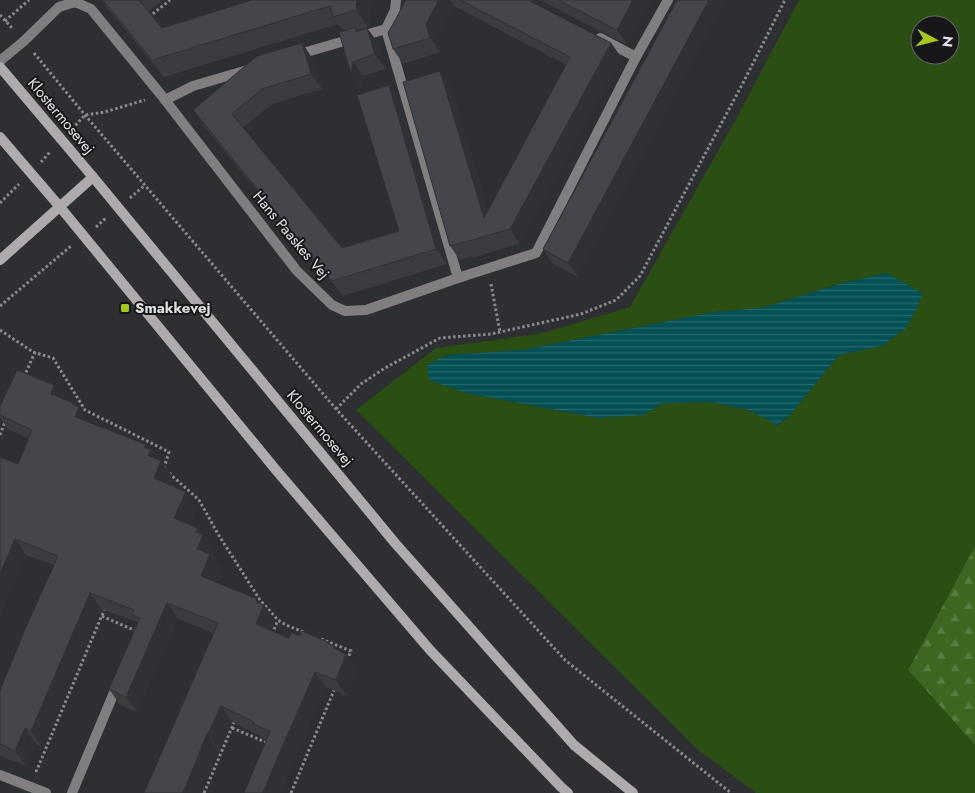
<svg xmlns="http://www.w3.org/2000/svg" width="975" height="793" viewBox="0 0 975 793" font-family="Jost,sans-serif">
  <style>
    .green { fill: #2b4e12; fill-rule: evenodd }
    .forest { fill: url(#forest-firs) }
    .water { fill: url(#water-rules) }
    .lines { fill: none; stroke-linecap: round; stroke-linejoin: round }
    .path { stroke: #888a8d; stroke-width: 3; stroke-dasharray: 2.5 2.5; stroke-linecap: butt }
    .lane { stroke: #817e7f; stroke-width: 10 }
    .street { stroke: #817e7f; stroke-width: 10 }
    .secondary { stroke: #afabac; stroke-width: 10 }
    .wall { fill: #3b3c40 }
    .shaded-wall { fill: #303134 }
    .building { fill: #45464b; stroke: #303134 }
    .poi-dot { fill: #a9c71a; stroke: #161719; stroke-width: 2 }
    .labels { text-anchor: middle; stroke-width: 4; stroke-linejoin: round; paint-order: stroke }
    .street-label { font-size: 15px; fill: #e0e1e4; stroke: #161719 }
    .poi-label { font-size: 15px; font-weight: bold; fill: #e0e1e4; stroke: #161719; text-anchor: start }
  </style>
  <defs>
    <pattern id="forest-firs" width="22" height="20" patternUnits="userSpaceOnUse" patternTransform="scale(1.25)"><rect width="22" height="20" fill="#3d6721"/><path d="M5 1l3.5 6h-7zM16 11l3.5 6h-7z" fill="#597c41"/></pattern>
    <pattern id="water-rules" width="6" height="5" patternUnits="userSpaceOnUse" patternTransform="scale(1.25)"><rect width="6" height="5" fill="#025053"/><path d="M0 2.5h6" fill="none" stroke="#27696c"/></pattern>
  </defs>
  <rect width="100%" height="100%" fill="#2d2f33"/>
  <!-- green -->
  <path class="green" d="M799,0H975V546L908,670L975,745V793H756L697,749L356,410L436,348L543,333L630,307L736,119ZM920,25H950V55H920ZM887,273L882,346L839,355L789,416L778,425L750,410L711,402L663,403L598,418L466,393L429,380L447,355L522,350L714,312L761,308L842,283Z"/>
  <!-- forest -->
  <path class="forest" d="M975,546V745L908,670Z"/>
  <!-- water -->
  <path class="water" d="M887,273L922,293L918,306L906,328L882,346L839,355L789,416L777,425L749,410L711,402L663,403L644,415L598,418L466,393L429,380L427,365L447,355L522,350L714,312L761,308L842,283Z"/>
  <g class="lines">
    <!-- path -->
    <g class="path">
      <path d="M0,15L13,29"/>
      <path d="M149,17L170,0"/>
      <path d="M5,21L29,0"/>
      <path d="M34,53L85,115L336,409L565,660L731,793"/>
      <path d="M72,129L85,115L105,112L145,100"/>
      <path d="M41,162L50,152"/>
      <path d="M130,198L145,185"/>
      <path d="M0,203L19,184"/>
      <path d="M96,227L106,218"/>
      <path d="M491,284L500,332"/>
      <path d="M0,306L71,246"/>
      <path d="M0,330L33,352L53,358L85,410L169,452L164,468"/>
      <path d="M24,377L35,352"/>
      <path d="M336,409L361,384L385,368L440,338L491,334L581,314L616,300L640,276L744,81L785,0"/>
      <path d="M0,435L5,422"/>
      <path d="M169,473L199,500L218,534L260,600L278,620L286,625L306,633"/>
      <path d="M102,616L138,632"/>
      <path d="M272,634L278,620"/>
      <path d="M321,639L351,651L347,660"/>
      <path d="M232,728L268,743"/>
      <path d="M36,772L105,608"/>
      <path d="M204,793L235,720"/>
      <path d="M291,793L335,688"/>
    </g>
    <!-- lane -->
    <path class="lane" d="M72,793L118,683"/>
    <!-- street -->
    <g class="street">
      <path d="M386,29L458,278"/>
      <path d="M600,38L636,57"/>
      <path d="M296,55L386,29L395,10L396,0"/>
      <path d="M0,61L24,41L59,7L75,2L91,9L162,96L297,271L332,305L345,311L366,310L458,278L536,253L636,57L668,0"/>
      <path d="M165,100L193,86L251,69"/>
      <path d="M0,775L46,793"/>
    </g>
    <!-- secondary -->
    <g class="secondary">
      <path d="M0,67L93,177L395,543L574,745L633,793"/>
      <path d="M0,137L60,207L276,470L430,650L561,787L568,793"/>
      <path d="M0,260L93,177"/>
    </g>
  </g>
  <!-- wall -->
  <g class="wall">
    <path d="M102,0H163L149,11L162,28L252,0H371L368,27L358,30L359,31L367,28L378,43L386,69L363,76L361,88L351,74L343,31L338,24L164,77L108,9Z"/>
    <path d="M406,0H528L611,43L621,57L520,243L473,258L472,256L460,260L450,246V85L488,211L566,65L454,6L436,38L440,52L403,64L393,49Z"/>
    <path d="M540,0H651L627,45Z"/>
    <path d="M677,0L578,277L553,264L543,249Z"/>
    <path d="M302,43L312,58L322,89L272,104L243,128L342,248L399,231L389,85L399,100L447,264L343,296L203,125L193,110Z"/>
    <path d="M54,385L64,400L74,405L90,423L145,444L148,449L151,450L157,459L161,461L172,476L169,484L197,508L189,525L198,528L214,551L212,557L221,570L216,582L257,599L260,603L264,605L275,620L271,630L289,638L300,636L328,642L329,644L337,649L357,670L347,696L326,687L287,776L266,740L264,739L261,736L232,722L219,750H218L201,793H144L213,633L178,619L137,712L120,705L109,689L138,624L137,622L101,609L42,747L36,744L26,766L0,756V690L54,565L26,555L0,616L18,464L29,439L8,429L0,418V406Z"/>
  </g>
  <!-- shaded-wall -->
  <g class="shaded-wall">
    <path d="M357,0H371L368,27L356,10Z"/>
    <path d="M439,0H450L454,6L436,38L440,52L430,38L426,24Z"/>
    <path d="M633,0H651L627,45L617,30Z"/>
    <path d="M709,0H726L578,277L568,263Z"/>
    <path d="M367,28L378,43L386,69L375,54Z"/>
    <path d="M302,43L312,58L322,89L311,74Z"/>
    <path d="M611,43L621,57L520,243L510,229Z"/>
    <path d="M353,62L363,76L361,88L351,74Z"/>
    <path d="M440,71L450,85L494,232L484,218Z"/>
    <path d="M389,85L399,100L447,264L436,249Z"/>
    <path d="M54,385L65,401L51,394Z"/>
    <path d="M73,403L78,411L79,407L90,423L75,417L72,404Z"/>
    <path d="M145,444L150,452L151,450L160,464L161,461L172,476L165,494L154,478L144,447Z"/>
    <path d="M186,492L197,508L185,534L174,518Z"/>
    <path d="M198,528L214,551L212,557L221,570L212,591L201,576L197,549L196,532Z"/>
    <path d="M15,539L26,555L0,616V574Z"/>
    <path d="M90,593L101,609L42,747L31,731Z"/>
    <path d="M257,599L263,608L264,605L275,620L267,640L256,624V602Z"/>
    <path d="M167,603L178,619L137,712L126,697Z"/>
    <path d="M334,646L344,660L346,654L357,670L347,696L336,680L334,648Z"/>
    <path d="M315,672L326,687L281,793H263L276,761Z"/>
    <path d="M221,706L232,722L219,750L208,734Z"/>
    <path d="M25,728L36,744L26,766L15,751Z"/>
    <path d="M207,734L218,750L201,793H183Z"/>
  </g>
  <!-- building -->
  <g class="building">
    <path d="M103,0H139L162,28L252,0H357L356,10L333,17L330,6L152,60Z"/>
    <path d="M406,0H439L426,24L430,38L393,49L388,33Z"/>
    <path d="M460,0H528L611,43L510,229L463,243L462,242L450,246L403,82L440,71L484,218L570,57Z"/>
    <path d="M558,0H633L617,30Z"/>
    <path d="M677,0H709L568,263L543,249Z"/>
    <path d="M356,27V32L367,28L375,54L353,62L351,74L339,32Z"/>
    <path d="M302,43L311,74L262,89L232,114L342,248L399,231L357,95L389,85L436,249L332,281L193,110L257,56Z"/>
    <path d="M17,370L54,385L51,394L73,403L72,404L79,407L75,417L145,444L144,447L151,450L148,455L161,461L154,478L186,492L174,518L198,528L196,532L203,535L197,549L210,554L201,576L257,599L256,602L264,605L256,624L289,638L291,632L300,636L302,631L328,642L327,643L334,646V648L346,654L336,680L315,672L276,761L263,793H244L270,731L253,724L254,722L221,706L208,734H207L183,793H144L218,623L167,603L126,697L109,689L140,618L132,615L134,610L90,593L31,731L25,728L15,751L0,744V690L26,627L58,556L15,539L0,574V457L18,464L32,430L0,415V406Z"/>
  </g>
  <!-- markers -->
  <rect class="poi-dot" x="120" y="303" width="10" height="10" rx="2.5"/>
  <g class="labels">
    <!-- street labels -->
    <g class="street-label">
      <text transform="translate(61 116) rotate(50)" y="5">Klostermosevej</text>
      <text transform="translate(291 235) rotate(50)" y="5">Hans Paaskes Vej</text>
      <text transform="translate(320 428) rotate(50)" y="5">Klostermosevej</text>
    </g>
    <!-- poi labels -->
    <g class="poi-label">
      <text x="135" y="313">Smakkevej</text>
    </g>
  </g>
  <!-- north arrow -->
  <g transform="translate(935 40) rotate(97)"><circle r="24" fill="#161719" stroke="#67686a"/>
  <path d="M0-4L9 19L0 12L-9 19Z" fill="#a9c71a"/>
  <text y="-8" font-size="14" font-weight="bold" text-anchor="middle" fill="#e0e1e4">N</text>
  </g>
</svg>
